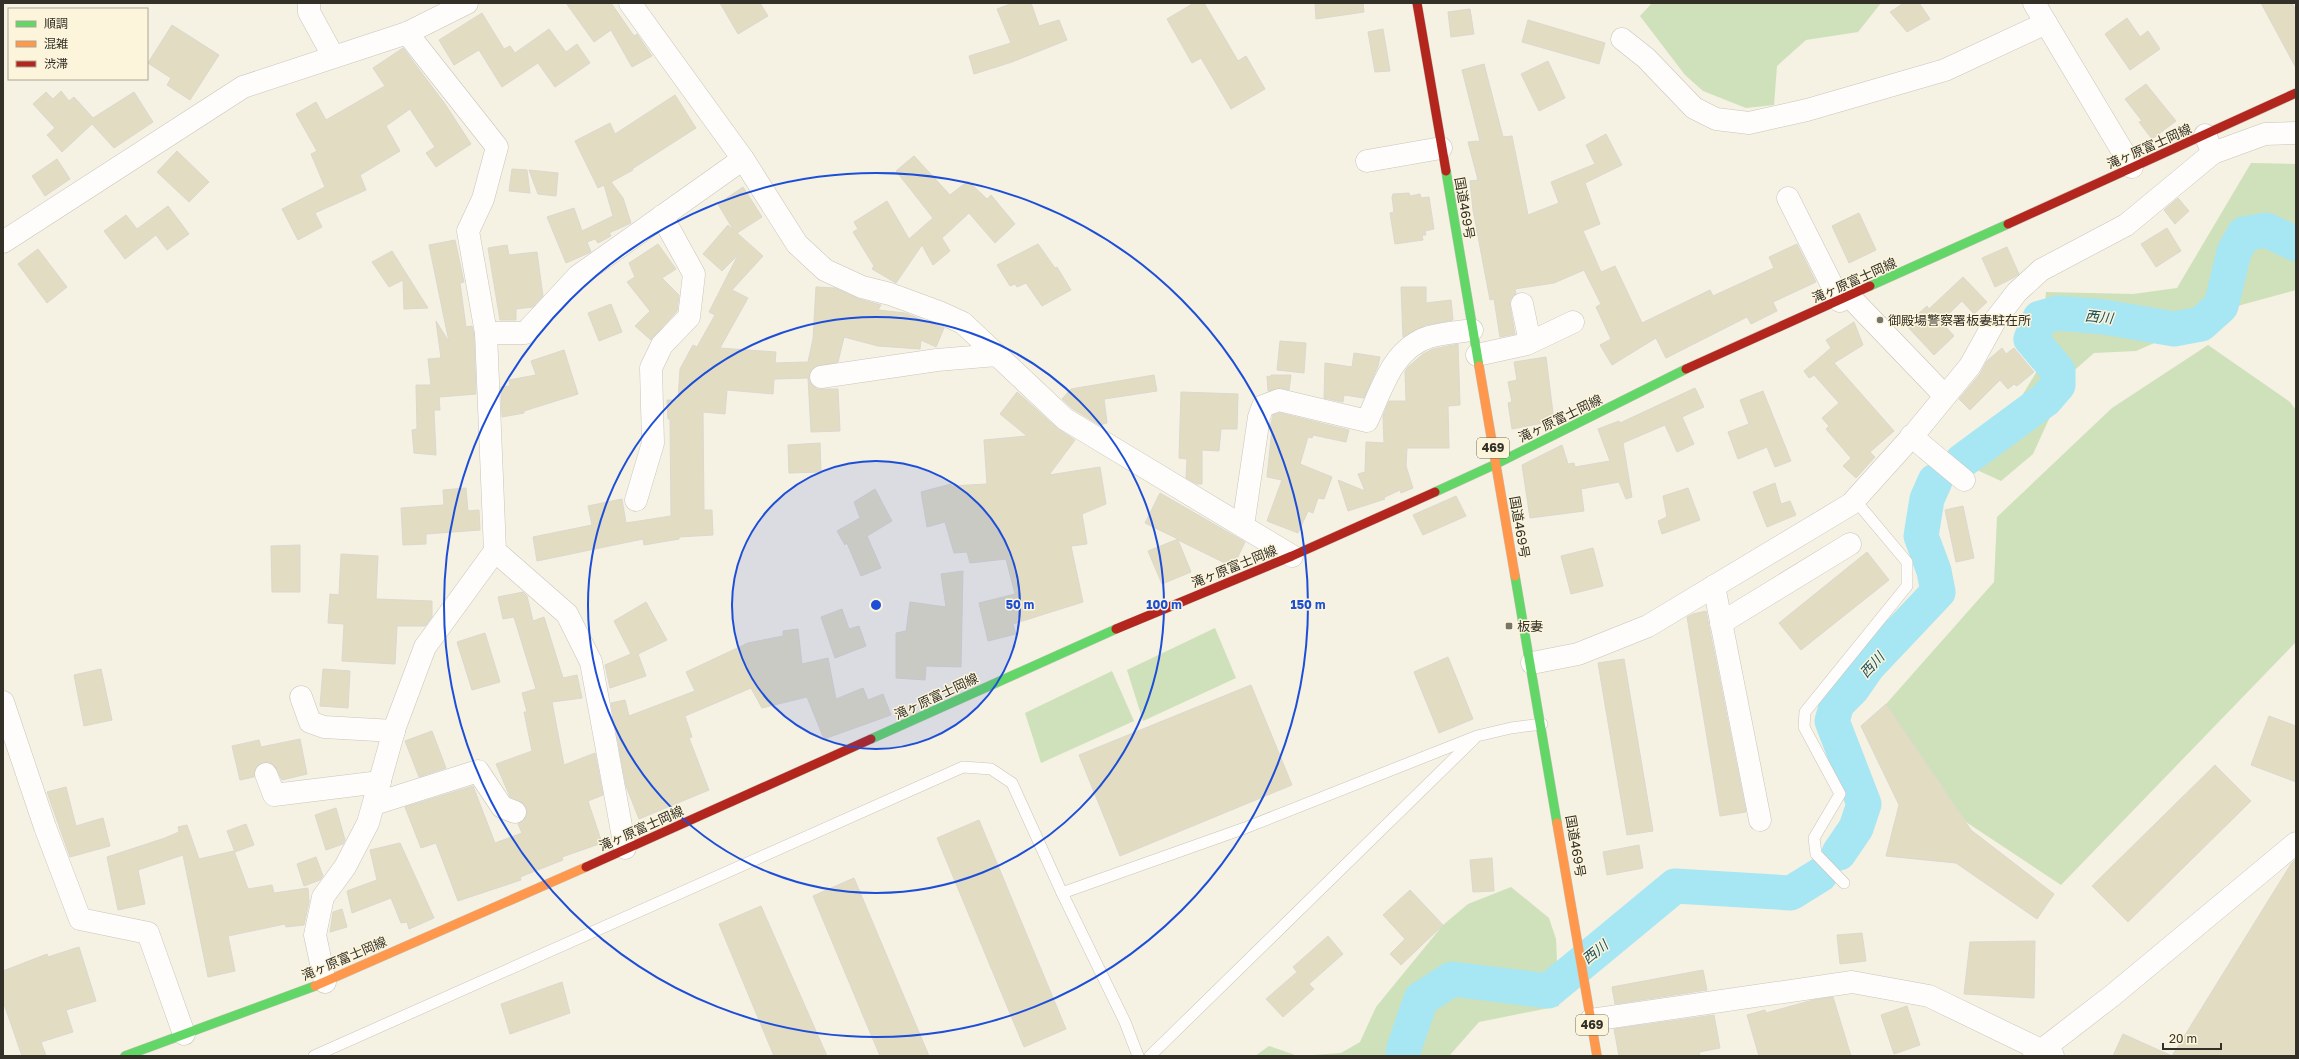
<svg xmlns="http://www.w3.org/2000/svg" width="2299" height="1059" viewBox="0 0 2299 1059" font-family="'Golos Text','Noto Sans JP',sans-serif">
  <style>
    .green { fill: #cee1bb }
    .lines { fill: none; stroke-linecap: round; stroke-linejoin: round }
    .river { stroke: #a7e6f3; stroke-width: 35 }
    .building { fill: #e2dcc3; stroke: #dbd8ce }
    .lane-casing { stroke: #c8c5ba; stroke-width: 12 }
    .street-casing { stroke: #c8c5ba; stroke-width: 23 }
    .fast-casing { stroke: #c8c5ba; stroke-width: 10 }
    .slow-casing { stroke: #c8c5ba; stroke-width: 10 }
    .jam-casing { stroke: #c8c5ba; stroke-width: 10 }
    .lane { stroke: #fefdfb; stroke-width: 11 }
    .street { stroke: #fefdfb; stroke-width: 22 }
    .fast { stroke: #63d668; stroke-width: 9 }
    .slow { stroke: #ff974d; stroke-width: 9 }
    .jam { stroke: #b3261e; stroke-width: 9 }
    .ring { fill: none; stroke: #1d4ed8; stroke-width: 2 }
    .poi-dot { fill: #777469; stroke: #fcf5dc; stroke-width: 1.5 }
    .labels { text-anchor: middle; stroke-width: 3; stroke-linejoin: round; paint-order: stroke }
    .shield { fill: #fcf5dc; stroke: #6f6b5d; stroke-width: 1 }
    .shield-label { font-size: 12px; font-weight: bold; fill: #333027 }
    .street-label { font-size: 13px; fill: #333027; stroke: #fcf5dc }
    .poi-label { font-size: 13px; fill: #333027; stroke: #fcf5dc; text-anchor: start }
    .water-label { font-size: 14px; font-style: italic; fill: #1c515e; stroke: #fcf5dc }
    .centre { fill: #1d4ed8; stroke: #fcf5dc; stroke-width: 2 }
    .ring-label { font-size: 12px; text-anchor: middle; font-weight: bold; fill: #1d4ed8; stroke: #fcf5dc; stroke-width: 3; stroke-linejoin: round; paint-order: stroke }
  </style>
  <rect width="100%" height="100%" fill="#f5f1e3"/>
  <!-- green -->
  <g class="green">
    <path d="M1652,3H1881L1858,32L1806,40L1777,66L1774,105L1746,108L1703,91L1685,75L1640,16Z"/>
    <path d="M2251,163L2296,164V290L2241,305L2136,351L2094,353L2069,375L2033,454L2001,481L1977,470L2040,366L2046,292L2133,294L2177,288Z"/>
    <path d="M2208,345L2290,402L2296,410V642L2061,885L1966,822L1886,704L1994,582L1997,517L2112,408Z"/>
    <path d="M1215,628L1236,678L1143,721L1127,670Z"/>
    <path d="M1112,671L1134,721L1041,763L1025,713Z"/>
    <path d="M1511,887L1549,918L1556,939L1559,1006L1479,1022L1449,1056H1298L1341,1053L1360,1042L1376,1007L1443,925L1468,904Z"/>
    <path d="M1269,1046L1298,1056H1255Z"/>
  </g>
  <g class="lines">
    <!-- river -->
    <g class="river">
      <path d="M1962,461L2045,400L2058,385V371L2031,339L2040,318L2058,313L2104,317L2174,329L2201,324L2221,306L2234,252L2244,234L2266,230L2296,244"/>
      <path d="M1839,853L1856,828L1864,804L1832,721L1837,704L1852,689L1868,666L1938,592L1934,571L1921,536L1927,499L1935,481"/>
      <path d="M1403,1056L1404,1048L1421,999L1452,979L1548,991L1675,886L1791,893L1820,875"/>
    </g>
  </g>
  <!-- building -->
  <g class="building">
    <path d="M566,3H611L634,36L637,34L652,56L632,67L611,30L594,42Z"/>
    <path d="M720,3H760L768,16L738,34Z"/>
    <path d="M1013,3H1031L1039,26L1059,20L1067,40L1012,62L974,74L969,56L1011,43L997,9Z"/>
    <path d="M1194,3H1204L1238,61L1246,56L1265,89L1231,109L1201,58L1192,63L1167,19Z"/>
    <path d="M1315,3H1363L1364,12L1316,19Z"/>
    <path d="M1904,3H1919L1930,19L1907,32L1890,12Z"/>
    <path d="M2261,3H2292L2296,10V68Z"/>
    <path d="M1470,9L1474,34L1451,37L1448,12Z"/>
    <path d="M482,13L504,49L510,46L515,53L549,29L566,52L577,44L590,63L555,87L538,63L502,87L479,50L454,65L439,40Z"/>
    <path d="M2127,18L2140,37L2148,31L2160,49L2130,70L2105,34Z"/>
    <path d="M1528,20L1605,43L1599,64L1522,42Z"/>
    <path d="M172,25L219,55L190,100L167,85L171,78L148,63Z"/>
    <path d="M1383,29L1390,71L1375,72L1368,32Z"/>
    <path d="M403,48L445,104L471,144L436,167L426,153L435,147L410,109L386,126L400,151L360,175L366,190L315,213L322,227L298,240L282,209L325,187L311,154L317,151L296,114L316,102L326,120L385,86L373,68Z"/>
    <path d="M1548,61L1565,98L1539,111L1521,74Z"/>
    <path d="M1484,64L1503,137L1512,136L1528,215L1559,203L1551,182L1595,164L1586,145L1606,134L1622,165L1585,183L1600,224L1583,231L1601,272L1615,266L1642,323L1710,290L1713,296L1774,268L1769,257L1797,244L1816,282L1773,302L1777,311L1751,324L1747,317L1666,358L1656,338L1612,365L1600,345L1611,339L1596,307L1601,304L1584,270L1554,283L1515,289L1516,294L1510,300V306L1515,334L1500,337L1494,299L1490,300L1473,210L1470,181L1478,180L1468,142L1480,141L1462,70Z"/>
    <path d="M2146,84L2176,121L2152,139L2139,122L2142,121L2125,99Z"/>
    <path d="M61,91L69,101L74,97L93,118L134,92L153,122L114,148L92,124L62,152L47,135L55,128L33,104L46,92L53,99Z"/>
    <path d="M675,95L696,128L632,169L633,170L611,182L623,198L631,223L609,233L611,236L598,243L595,239L587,242L591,252L566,263L547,217L574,208L582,231L613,216L604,185L598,188L575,141L610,123L615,134Z"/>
    <path d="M177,151L209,182L189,202L157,172Z"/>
    <path d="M914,156L950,195L968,181L987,199L991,195L1015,224L995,243L969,213L942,238L950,251L933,265L922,245L896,283L872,269L874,266L853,232L858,229L854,222L887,201L909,239L933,218L896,171Z"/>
    <path d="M57,159L70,179L45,196L32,176Z"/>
    <path d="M512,169L527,170L530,193L509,191Z"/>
    <path d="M529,170L558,173L556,196L538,194Z"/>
    <path d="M743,187L762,217L737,233L763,256L732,290L748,298L720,348L776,352L775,363L808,362L813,339L816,287L835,288L859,299L881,305L878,310L905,313L944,328L936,347L921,340L920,349L878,346L844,337L838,362L814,367L810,372L809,378L811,384L817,389H838L840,431L811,432L808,378L774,379L773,394L727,390L725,414L703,412L704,510H712L713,535L679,537V539L644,545L643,539L537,561L533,537L592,525L588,506L622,499L626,523L671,516L670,419H668L667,400H678L680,369L693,345L697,347L715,315L709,312L738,255L722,271L703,254L728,225L734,231L718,204Z"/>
    <path d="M1409,193L1410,196L1420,194L1421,198L1429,197L1434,229L1425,231L1426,235H1422L1423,240L1395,244L1390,213L1394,212L1392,197L1393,194Z"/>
    <path d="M2178,198L2189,211L2175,224L2164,210Z"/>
    <path d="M168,206L189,234L167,250L156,235L125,259L104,231L126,215L137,229Z"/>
    <path d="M1859,213L1876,250L1849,263L1832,226Z"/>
    <path d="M2167,228L2181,251L2156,267L2141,244Z"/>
    <path d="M455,240L464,282L460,283L466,327L472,326L474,334L476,394L439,397L440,410H434L436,455L414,453L412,430L417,429L416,385H431L428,359L441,358L436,321L449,342L429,245Z"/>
    <path d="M658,244L676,269L662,278L679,295L677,311L651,340L635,326L650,311L627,282L635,277L629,263Z"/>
    <path d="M1038,244L1055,268L1057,267L1071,290L1042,306L1026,283L1017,287L1015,284L1010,286L997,265Z"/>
    <path d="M507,245L509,255L537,252L543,296L533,307L516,309V320H500L488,248Z"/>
    <path d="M2007,247L2019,274L2013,278L1995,287L1982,258Z"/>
    <path d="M38,249L67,287L47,303L18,264Z"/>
    <path d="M392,251L409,278L428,308L404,309L403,280L389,287L372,262Z"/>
    <path d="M1963,277L1987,302L1974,314L1962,301L1941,321L1954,336L1934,355L1906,325L1927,306L1929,309Z"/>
    <path d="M1401,287H1426V303L1451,300L1453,320L1426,325L1403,337Z"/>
    <path d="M611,304L622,332L599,341L588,313Z"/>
    <path d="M1854,322L1863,345L1834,363L1894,431L1870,452L1875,457L1856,478L1843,466L1851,458L1826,429L1829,426L1822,418L1839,403L1815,376L1818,373L1809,378L1804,371L1831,348L1826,340Z"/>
    <path d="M1280,341L1306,343L1304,373L1277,370Z"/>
    <path d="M1458,344L1460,405L1448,406L1449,448H1407L1406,466L1413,488L1401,493L1400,490L1383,498L1385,499L1348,511L1338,480L1365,491L1358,474L1365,472L1366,442L1384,443L1383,416L1389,401H1406L1405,372L1407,368L1423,354L1433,349Z"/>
    <path d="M2002,348L2006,354L2014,348L2034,372L2017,386L2014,384L2008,389L2000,380L1970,410L1959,399L1980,374L1987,361Z"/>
    <path d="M564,350L578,394L524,411V413L502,417L501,387L510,386L509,380L536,375L531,361Z"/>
    <path d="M1354,353L1380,357L1378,366L1364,398L1344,395L1343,402L1324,398L1325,363L1352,367Z"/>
    <path d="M1546,357L1554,421L1512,429L1508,403L1512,402L1508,382L1517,380L1514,362Z"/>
    <path d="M1154,375L1157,391L1104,399L1107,423L1099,425L1073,409L1062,399L1071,389Z"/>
    <path d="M1271,375H1291L1289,390L1281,388L1268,391L1267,376L1270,377Z"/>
    <path d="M1695,388L1704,407L1682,417L1694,444L1677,452L1665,425L1623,443L1632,497L1626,499L1619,482L1581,489L1584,511L1530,518L1522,465L1562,445L1568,464L1574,463L1575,467L1610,461L1598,429L1619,421L1620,423Z"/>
    <path d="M1763,391L1791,461L1775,467L1767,447L1738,459L1728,432L1749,424L1740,400Z"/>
    <path d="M1017,392L1057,428L1075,440L1049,475L1100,467L1106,504L1082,514L1087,544L1071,546L1083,602L1013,624L1016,634L988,641L979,603L1015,594L1006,559L970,563L967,552L954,553L945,522L927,527L921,492L951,484V486L987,484L984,440L1027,436L1000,414Z"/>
    <path d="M1181,392L1238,394L1237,429H1221L1219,451L1202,450V484H1197L1186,478L1187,459L1179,458Z"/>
    <path d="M1280,413L1349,430L1346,442L1313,435L1312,438L1308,437L1300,464L1332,477L1324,499L1318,498L1313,513L1308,511L1298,533L1267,521L1282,480L1267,477L1272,429L1270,428L1273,415Z"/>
    <path d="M820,443L821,472L789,473L788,445Z"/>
    <path d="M1775,483L1781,504L1790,501L1796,515L1767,527L1753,492Z"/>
    <path d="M466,488L468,511L479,510L480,530L426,534V544L403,545L401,508L444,505L443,490Z"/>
    <path d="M1688,488L1700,520L1662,534L1658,521L1667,517L1663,496Z"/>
    <path d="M875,489L892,521L867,536L881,568L861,576L847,543L845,545L837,531L860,518L854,502Z"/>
    <path d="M1160,493L1245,542L1233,567L1178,540L1191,572L1162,584L1148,551L1178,539L1145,523Z"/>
    <path d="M1456,496L1466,516L1423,535L1413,515Z"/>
    <path d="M1963,506L1974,558L1956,562L1945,510Z"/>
    <path d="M300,545V592H272L271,546Z"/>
    <path d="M1593,548L1603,586L1571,594L1561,556Z"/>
    <path d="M1867,552L1889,580L1801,650L1779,623Z"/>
    <path d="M341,554L378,556L376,599L432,601V617L425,626H397L395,664L342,661L344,624L328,623L330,594L339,595Z"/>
    <path d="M963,571L961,667L926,666L925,680L896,678V633L906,631L910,602L946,607L941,574Z"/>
    <path d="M523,592L527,596L533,621L544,617L563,678L577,675L582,698L552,702L564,765L595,753L603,795L588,801L602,843L562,857L563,860L520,877L521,880L458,901L436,843L421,848L405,807L473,786L495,843L522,833L518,824L526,817L527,810L524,804L510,797L496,764L532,751L524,712H527L522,693L536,689L514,617L503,619L498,597Z"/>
    <path d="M646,602L667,640L638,654L646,676L610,688L605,665L631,654L614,621Z"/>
    <path d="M842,609L849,629L859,626L866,646L835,658L821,617Z"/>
    <path d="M1706,611L1746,812L1720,816L1687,617L1693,614Z"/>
    <path d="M798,629L802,664L828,658L836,699L863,688L868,700L883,694L891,715L824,739L807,697L762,708L751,688L685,716L692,737L689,738L709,790L639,819L626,786L611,703L625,700L629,716L695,691L686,672L748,643L783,636V631Z"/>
    <path d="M485,633L500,682L472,690L457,642Z"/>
    <path d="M1448,657L1473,719L1439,733L1414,672Z"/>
    <path d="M1624,659L1653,831L1627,835L1598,663Z"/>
    <path d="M101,669L112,720L84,726L74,675Z"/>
    <path d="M323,669L350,671L348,708L320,706Z"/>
    <path d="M1251,685L1292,785L1120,856L1079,755Z"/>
    <path d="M1886,704L1971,830L2054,894L2037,919L1956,863L1886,856L1899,805L1861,726Z"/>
    <path d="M2269,716L2296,726V782L2251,765Z"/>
    <path d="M432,731L446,768L419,777L405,741Z"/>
    <path d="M300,739L307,774L282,780L274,765L268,762L257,766L254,777L240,780L232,746L259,740L261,747Z"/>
    <path d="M2215,765L2251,801L2128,922L2092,886Z"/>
    <path d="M66,787L76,826L103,818L110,846L70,857L47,792Z"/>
    <path d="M336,808L345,840L343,844L326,850L315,815Z"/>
    <path d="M979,820L1066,1029L1024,1047L937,838Z"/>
    <path d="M246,824L254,845L235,852L227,831Z"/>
    <path d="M187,825L199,859L234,851L248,889L272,885L274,893L308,888L309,902L304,925L286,927L285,924L228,936L235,971L208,977L183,855L138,870L145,904L118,910L107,857L165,838L179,832L178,827Z"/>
    <path d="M400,843L434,918L409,929L407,922L401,923L391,898L352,913L347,891L377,880L370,850Z"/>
    <path d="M1639,845L1643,868L1607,875L1603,852Z"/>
    <path d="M316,857L323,876L320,880L304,886L297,864Z"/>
    <path d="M1492,858L1494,891L1473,892L1470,860Z"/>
    <path d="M2296,859V1056H2113L2123,1034L2172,1056L2291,864Z"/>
    <path d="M854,878L929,1056H880L813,896Z"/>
    <path d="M1410,890L1443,925L1401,965L1390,954L1405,939L1383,915Z"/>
    <path d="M761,906L827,1056H774L719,924Z"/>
    <path d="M342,909L347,927L330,932L333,912Z"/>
    <path d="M1862,933L1866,961L1840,964L1837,935Z"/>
    <path d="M1328,936L1343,954L1309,984L1314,989L1283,1017L1266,999L1297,972L1293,967Z"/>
    <path d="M2035,941L2034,998L1964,994L1970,942Z"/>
    <path d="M79,947L96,1001L66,1010L73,1032L41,1042L46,1056H22L3,1001V971L47,954L48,957Z"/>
    <path d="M1703,970L1707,990L1615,1004L1612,987Z"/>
    <path d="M562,982L570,1013L510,1034L501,1004Z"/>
    <path d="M1833,997L1851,1056H1759L1747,1015L1765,1010L1766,1013L1813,1000Z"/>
    <path d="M1907,1006L1920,1045L1894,1054L1881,1015Z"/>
    <path d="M1714,1015L1720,1048L1699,1052L1700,1056H1619L1614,1029Z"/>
  </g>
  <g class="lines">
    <!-- lane casing -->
    <g class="lane-casing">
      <g id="lane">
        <path d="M1844,883L1816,854L1814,838L1840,794L1804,727L1805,712L1907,586V562L1855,500"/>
        <path d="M1062,893L1245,828L1477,736L1511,728L1542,724"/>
        <path d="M314,1056L963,767L991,769L1012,783L1062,893L1125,1022L1138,1056"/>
        <path d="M1150,1056L1474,739"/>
      </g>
    </g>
    <!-- street casing -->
    <g class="street-casing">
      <g id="street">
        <path d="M309,3V12L333,56"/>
        <path d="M630,3L743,159L797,244L825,270L862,287L890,294L939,312L963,323L1065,419L1292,556"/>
        <path d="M2034,3L2132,167"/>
        <path d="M1622,39L1646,58L1694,108L1716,119L1749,123L1807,110L1945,70L2046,23"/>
        <path d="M2213,153L2265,134L2296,133"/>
        <path d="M1367,161L1441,148"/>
        <path d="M1788,198L1840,301"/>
        <path d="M3,242L243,87L407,33L467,3"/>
        <path d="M1850,297L1945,396"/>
        <path d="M1522,304L1530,342"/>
        <path d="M486,333H525L578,276L743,159"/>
        <path d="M1477,355L1527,344L1573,322"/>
        <path d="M821,377L937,360L997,355"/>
        <path d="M1911,436L1964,480"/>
        <path d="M636,500L653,443L651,368L662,345L689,317L694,274L662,216"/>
        <path d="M1243,526L1259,417L1263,406L1279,400L1367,421C1382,389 1392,349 1429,337C1443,333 1459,332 1472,330"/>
        <path d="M495,551L567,614L591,662L625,848"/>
        <path d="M1714,586L1760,820"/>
        <path d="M1721,623L1850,544"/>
        <path d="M1532,663L1578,654L1648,626L1851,504L1915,433L1970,366L1996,319L2017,292L2041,270L2126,225L2213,153L2205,135"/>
        <path d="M301,697L310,722L324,727L394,731"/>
        <path d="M3,702L45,827L80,919L148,933L184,1034"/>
        <path d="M266,774L274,795L380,782"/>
        <path d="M374,804L478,771L502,807L515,812"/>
        <path d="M325,982L315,935L323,897L345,867L368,823L395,727L425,647L495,551L486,333L468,231L483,199L497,147L407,33"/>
        <path d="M1591,1020L1852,982L1929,996L2053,1056"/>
        <path d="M2034,1056L2113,995L2296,843"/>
      </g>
    </g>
    <!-- fast casing -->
    <g class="fast-casing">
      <g id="fast">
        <path d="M1446,171L1479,366"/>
        <path d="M1870,286L2008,224"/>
        <path d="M1435,492L1496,464L1686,369"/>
        <path d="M1515,576L1557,823"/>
        <path d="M871,739L1116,629"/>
        <path d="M125,1056L315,986"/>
      </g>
    </g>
    <!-- slow casing -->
    <g class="slow-casing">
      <g id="slow">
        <path d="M1479,366L1515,576"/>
        <path d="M1557,823L1597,1056"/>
        <path d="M315,986L586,867"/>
      </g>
    </g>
    <!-- jam casing -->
    <g class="jam-casing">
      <g id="jam">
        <path d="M1417,3L1446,171"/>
        <path d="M2008,224L2296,93"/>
        <path d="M1686,369L1870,286"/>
        <path d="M1116,629L1292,556L1435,492"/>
        <path d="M586,867L871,739"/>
      </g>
    </g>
    <!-- lane -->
    <use href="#lane" class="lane"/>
    <!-- street -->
    <use href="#street" class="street"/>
    <!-- fast -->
    <use href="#fast" class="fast"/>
    <!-- slow -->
    <use href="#slow" class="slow"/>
    <!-- jam -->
    <use href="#jam" class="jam"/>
  </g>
  <!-- distance rings -->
  <circle cx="876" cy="605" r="144" fill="#1d4ed8" fill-opacity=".12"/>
  <g class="ring">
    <circle cx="876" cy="605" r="144"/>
    <circle cx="876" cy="605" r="288"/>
    <circle cx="876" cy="605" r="432"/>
  </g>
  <!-- markers -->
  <g class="poi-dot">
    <circle cx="1880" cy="320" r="4"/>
    <rect x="1505" y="622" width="8" height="8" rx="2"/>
  </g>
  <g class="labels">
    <!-- shield labels -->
    <g class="shield">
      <rect x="1477" y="438" width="32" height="20" rx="3"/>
      <rect x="1576" y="1015" width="32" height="20" rx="3"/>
    </g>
    <g class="shield-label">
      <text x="1493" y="452">469</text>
      <text x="1592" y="1029">469</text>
    </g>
    <!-- street labels -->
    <g class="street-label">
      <text transform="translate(2149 146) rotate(-24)" y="5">滝ヶ原富士岡線</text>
      <text transform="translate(1465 208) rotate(80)" y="5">国道469号</text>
      <text transform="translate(1854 280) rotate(-24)" y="5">滝ヶ原富士岡線</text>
      <text transform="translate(1560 418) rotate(-26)" y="5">滝ヶ原富士岡線</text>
      <text transform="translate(1520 527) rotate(80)" y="5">国道469号</text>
      <text transform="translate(1234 566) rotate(-22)" y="5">滝ヶ原富士岡線</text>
      <text transform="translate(936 696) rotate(-25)" y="5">滝ヶ原富士岡線</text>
      <text transform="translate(641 828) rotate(-24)" y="5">滝ヶ原富士岡線</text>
      <text transform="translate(1576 846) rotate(80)" y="5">国道469号</text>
      <text transform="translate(344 958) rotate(-23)" y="5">滝ヶ原富士岡線</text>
    </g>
    <!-- poi labels -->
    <g class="poi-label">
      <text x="1888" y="325">御殿場警察署板妻駐在所</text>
      <text x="1517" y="631">板妻</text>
    </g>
    <!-- water labels -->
    <g class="water-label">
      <text transform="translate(2099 317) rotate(6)" y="5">西川</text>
      <text transform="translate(1872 665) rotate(-48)" y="5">西川</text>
      <text transform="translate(1595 952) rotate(-39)" y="5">西川</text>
    </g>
  </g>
  <circle cx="876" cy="605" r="6" class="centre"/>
  <g class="ring-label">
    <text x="1020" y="609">50 m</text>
    <text x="1164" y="609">100 m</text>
    <text x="1308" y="609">150 m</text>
  </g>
  <!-- border -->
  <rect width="2299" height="1059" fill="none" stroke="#333027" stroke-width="8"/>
  <!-- legend -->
  <rect x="8" y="8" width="140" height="72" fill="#fcf5dc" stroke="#aca694"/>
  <rect x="16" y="21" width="20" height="6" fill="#63d668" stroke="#aca694"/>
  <text x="44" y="28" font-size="12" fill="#333027">順調</text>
  <rect x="16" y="41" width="20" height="6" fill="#ff974d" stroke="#aca694"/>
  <text x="44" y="48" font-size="12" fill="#333027">混雑</text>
  <rect x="16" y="61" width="20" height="6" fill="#b3261e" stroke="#aca694"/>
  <text x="44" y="68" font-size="12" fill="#333027">渋滞</text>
  <!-- scale -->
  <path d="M2163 1043v6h58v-6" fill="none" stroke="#333027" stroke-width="2"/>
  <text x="2169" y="1043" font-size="12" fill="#333027" stroke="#fcf5dc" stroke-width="3" paint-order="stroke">20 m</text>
</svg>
